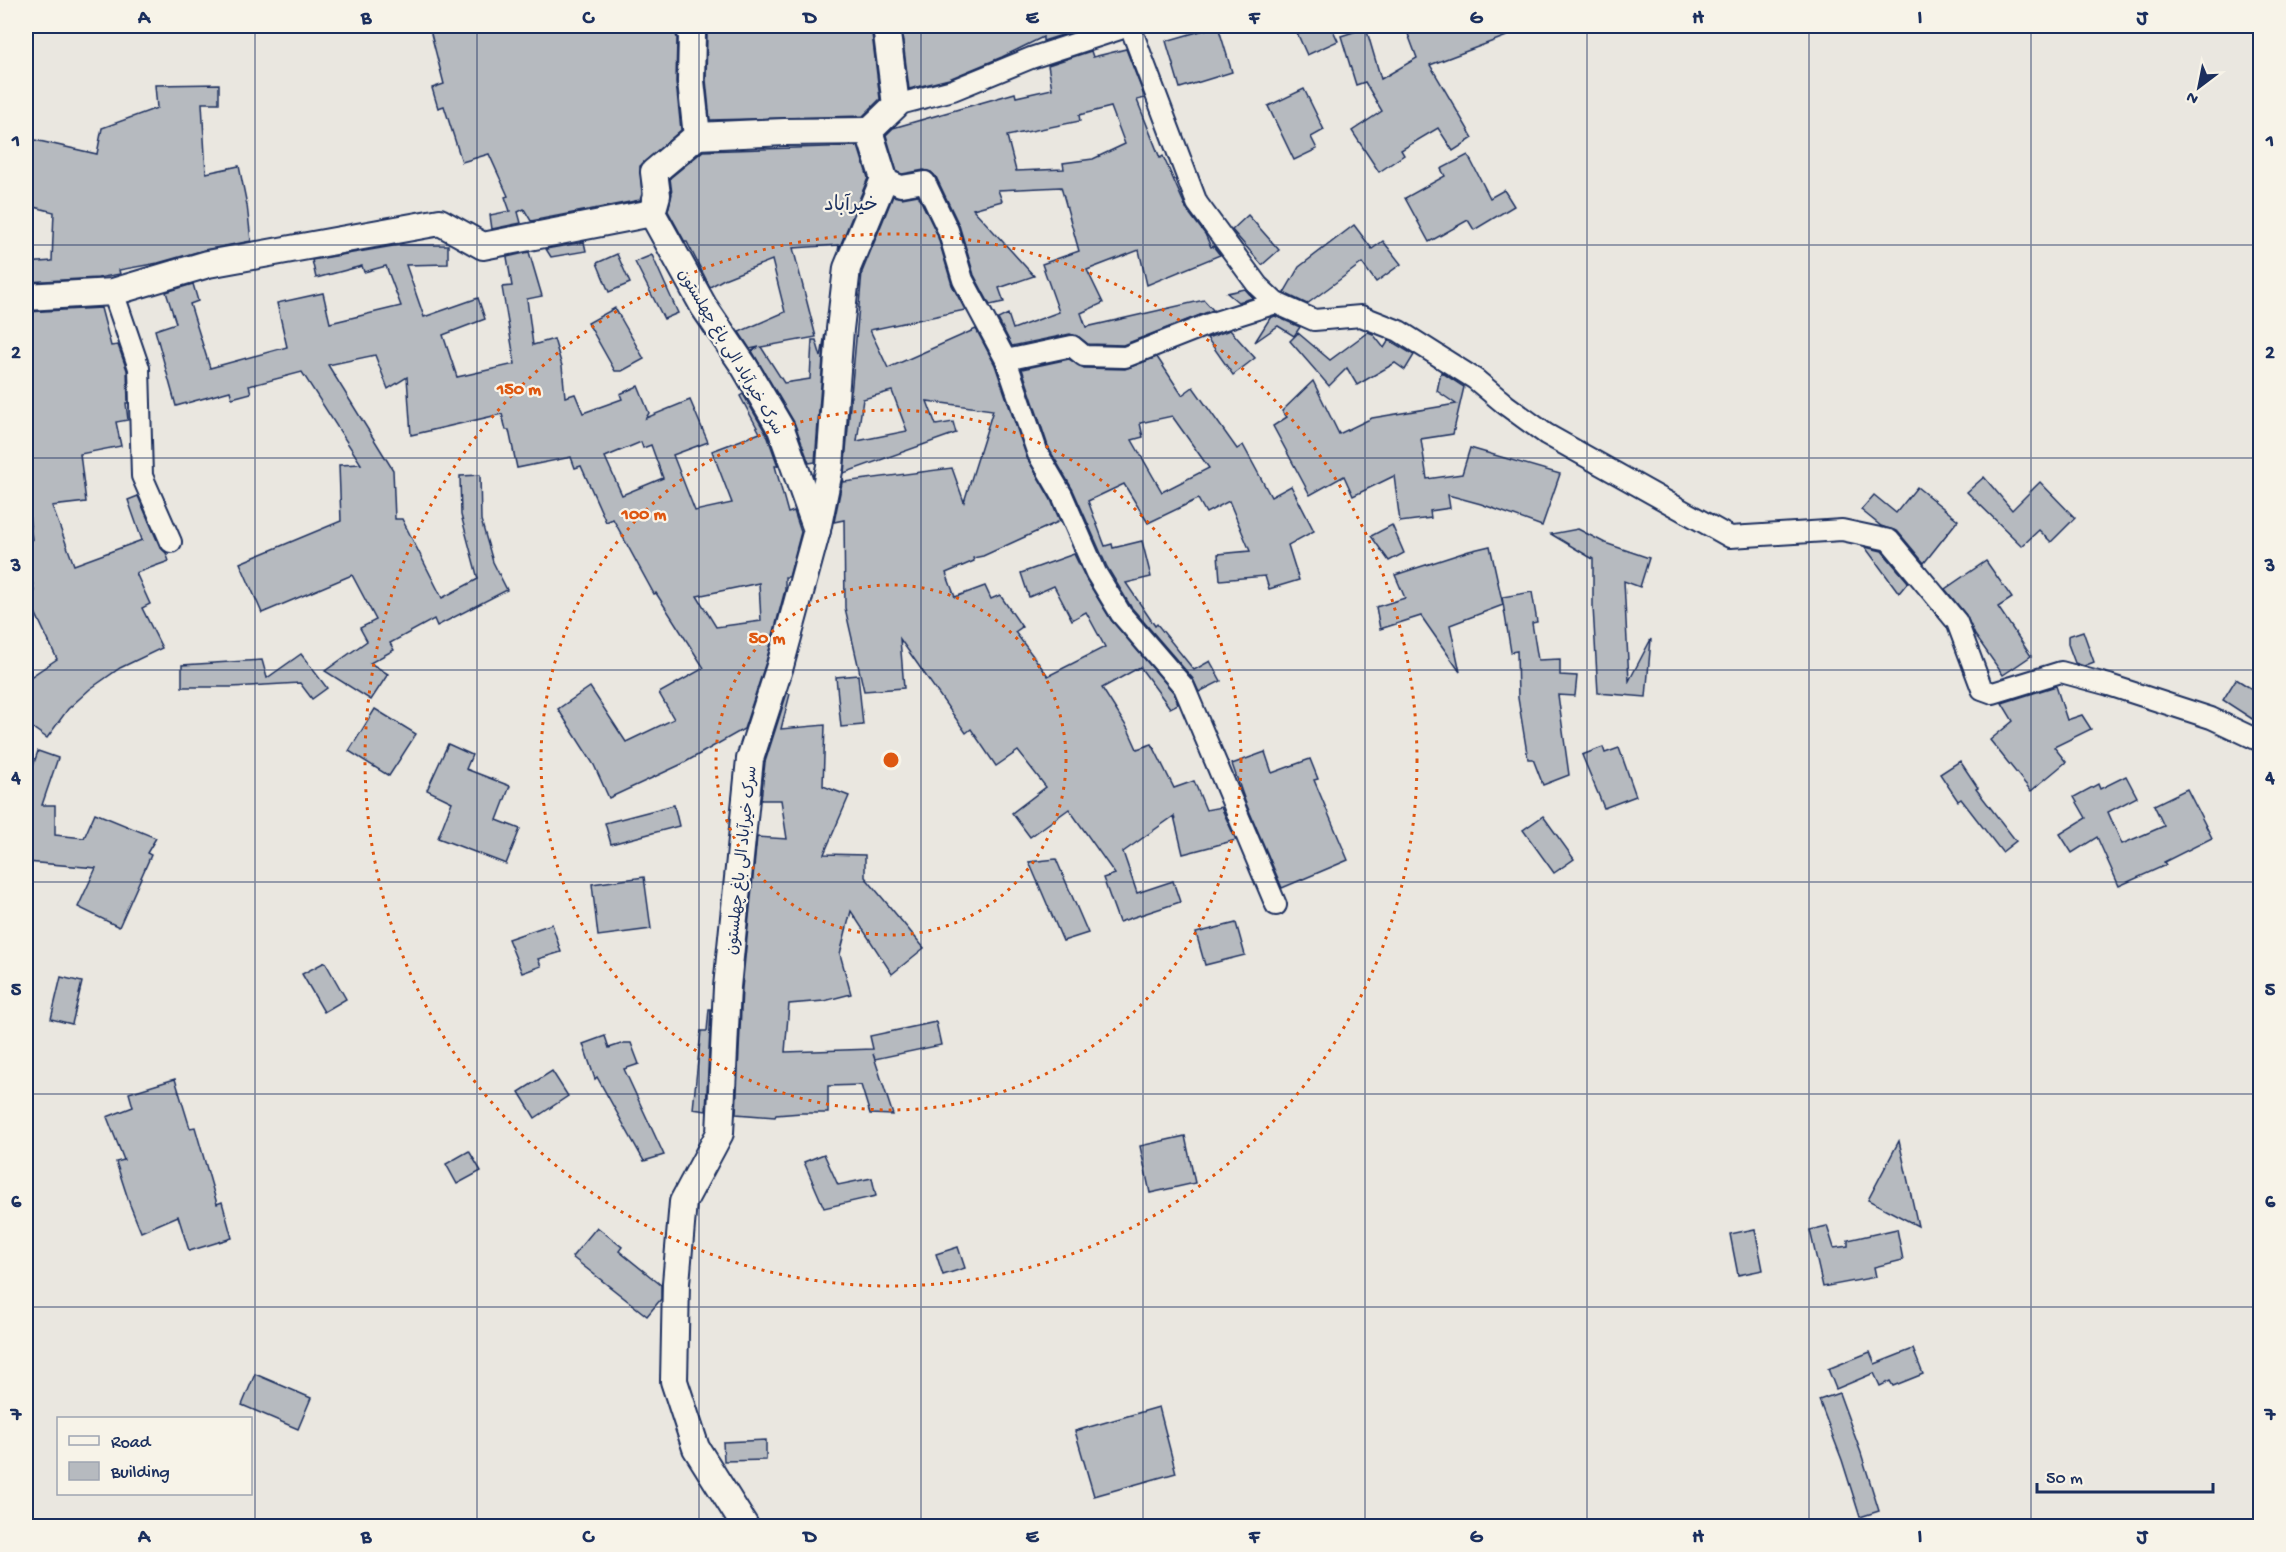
<svg xmlns="http://www.w3.org/2000/svg" width="2286" height="1552" viewBox="0 0 2286 1552" font-family="'Gochi Hand','Playpen Sans Arabic',sans-serif">
  <style>
    .building { fill: #b6babf; stroke: #1b2f5e; stroke-width: 1.5; fill-rule: evenodd }
    .lines { fill: none; stroke-linecap: round; stroke-linejoin: round }
    .minor-casing { stroke: #1b2f5e; stroke-width: 24 }
    .tertiary-casing { stroke: #1b2f5e; stroke-width: 30 }
    .minor { stroke: #f7f3e8; stroke-width: 20 }
    .tertiary { stroke: #f7f3e8; stroke-width: 26 }
    .grid { fill: none; stroke: #1b2f5e; stroke-width: 1.5; stroke-opacity: 0.55 }
    .ring { fill: none; stroke: #de5710; stroke-width: 3; stroke-dasharray: 3 6 }
    .labels { text-anchor: middle; stroke-width: 4.5; stroke-linejoin: round; paint-order: stroke }
    .street-label { font-size: 16px; fill: #1b2f5e; stroke: #f7f3e8 }
    .quarter-label { font-size: 20px; fill: #1b2f5e; stroke: #f7f3e8 }
    .centre { fill: #de5710; stroke: #f7f3e8; stroke-width: 3 }
    .ring-label { font-size: 18px; text-anchor: middle; font-weight: bold; fill: #de5710; stroke: #f7f3e8; stroke-width: 4.5; stroke-linejoin: round; paint-order: stroke }
    .neatline { fill: none; stroke: #1b2f5e; stroke-width: 2 }
    .grid-label { font-size: 20px; text-anchor: middle; font-weight: bold; fill: #1b2f5e }
  </style>
  <rect width="100%" height="100%" fill="#eae7e0"/>
  <filter id="ink" filterUnits="userSpaceOnUse"><feTurbulence type="fractalNoise" baseFrequency=".0167" numOctaves="2"/><feDisplacementMap in="SourceGraphic" scale="12" xChannelSelector="R" yChannelSelector="G"/><feConvolveMatrix kernelMatrix="1 2 1 2 8 2 1 2 1" color-interpolation-filters="sRGB"/></filter>
  <g filter="url(#ink)">
    <!-- building -->
    <g class="building">
      <path d="M429,26H673L677,38L676,82L681,130L640,166L642,194L640,200L531,221L524,209L518,212L521,223L492,229L490,215L510,211L505,197L508,196L489,154L462,162L444,106L438,108L432,88L444,84Z"/>
      <path d="M704,26H871L880,99L863,116L710,120L706,80L707,35Z"/>
      <path d="M901,26H1083L1084,28L1043,41V37L1002,57L949,79L909,89Z"/>
      <path d="M1218,26L1232,72L1180,88L1166,41Z"/>
      <path d="M1294,26H1331L1338,41L1307,55Z"/>
      <path d="M1405,26H1528V28L1430,65L1473,138L1453,151L1438,128L1401,150L1404,155L1379,172L1352,131L1382,111L1365,82L1356,85L1341,36L1366,28L1381,79L1417,58Z"/>
      <path d="M1126,49L1145,98L1137,100L1160,158L1163,156L1187,210L1205,234L1211,247L1213,246L1220,255L1147,285L1139,250L1087,270L1103,303L1081,313L1086,327L1204,300L1213,310L1123,345L1088,344L1079,337L1070,334L1012,346L998,319L1008,314L1013,329L1059,312L1042,264L1079,251L1061,187L998,190L1002,201L973,209L1034,276L999,288L1004,302L990,305L974,275L959,225L936,177L931,172L924,170L902,174L897,172L886,135L893,128L1015,93L1016,97L1052,89L1048,65L1091,51L1093,57ZM1111,107L1125,144L1093,159L1063,163L1064,169L1016,171L1007,136L1080,121L1079,115Z"/>
      <path d="M219,84V103H202L206,173L239,166L247,205L251,241L204,250L158,263L119,270L120,274L98,278L26,282V263L52,261L54,212L26,205V138L97,154L102,128L157,108L155,85Z"/>
      <path d="M1304,89L1324,130L1311,137L1317,149L1294,160L1268,106Z"/>
      <path d="M858,146L868,178L838,251L839,245L793,248L816,337L761,347L784,383L810,379L812,340H816L821,357L825,333L815,462L809,463L794,422L752,351L759,347L750,349L739,332L785,312L772,260L724,279L710,287L687,242H685L668,211L672,194L670,178L703,151Z"/>
      <path d="M1468,155L1490,198L1504,190L1514,206L1474,230L1468,220L1429,242L1405,198L1445,176L1441,169Z"/>
      <path d="M918,195L937,234L952,285L965,310L870,330L888,368L976,329L995,365L1027,458L1051,500L1060,521L983,556L973,558L974,561L946,573L955,597L985,586L991,599L1000,595L1022,627L1015,632L1048,676L1105,647L1086,612L1072,620L1054,586L1029,597L1021,573L1074,554L1086,579L1111,620L1174,693L1178,704L1170,708L1140,667L1102,688L1128,729L1137,749L1152,744L1174,788L1194,781L1206,810L1221,807L1236,840L1183,854L1174,816L1123,852L1137,893L1173,881L1180,902L1119,922L1103,878L1115,874L1069,809L1030,837L1012,813L1046,787L1018,751L996,766L971,729L966,733L900,639L904,688L864,691L845,608L844,520L834,522L843,478L844,482L952,468L964,502L993,410L927,401L936,425L953,422L956,433L844,473L862,272L893,196L902,198ZM892,391L907,431L857,441L863,399Z"/>
      <path d="M1248,215L1279,250L1262,265L1232,230Z"/>
      <path d="M1354,225L1372,249L1383,241L1401,264L1376,282L1362,263L1307,304L1284,293L1299,267Z"/>
      <path d="M584,242L586,251L551,257L546,249Z"/>
      <path d="M399,245H448V264L406,265L424,317L478,298L485,319L443,335L457,377L515,364L502,287L512,286L507,257L529,252L542,296L527,299L533,345L554,339L562,366L565,397L575,394L583,413L622,399L620,394L638,386L649,413L646,418L690,400L708,442L673,455L695,511L732,503L712,451L760,433L740,396L743,394L767,435L778,466H775L788,513L794,511L801,532L789,577H785V590L766,662L744,729L682,764L609,798L594,765L558,709L590,687L626,742L674,719L659,693L704,668L656,593L654,594L613,519L606,522L581,466L575,468L571,457L517,468L509,430H506L502,414L411,435L407,377L388,389L375,355L328,365L393,470L395,519H402L442,598L478,579L461,515L460,476L480,475L481,520L493,562L507,590L437,626L434,619L390,643L394,650L370,663L388,674L371,700L325,671L367,641L360,628L376,620L352,575L262,613L240,563L341,521L339,465L361,464L302,372L249,386L251,393L232,398L230,391L176,406L155,330L176,323L166,292L193,284L198,301L190,304L210,368L287,347L277,303L323,293L330,323L401,306L386,266L364,272L362,266L316,278L312,260ZM641,442L643,448L651,445L663,478L622,495L605,457ZM759,583L761,621L716,627L697,596Z"/>
      <path d="M617,254L630,283L609,292L597,263Z"/>
      <path d="M652,255L678,313L664,319L635,262Z"/>
      <path d="M1245,289L1253,298L1238,302L1227,293Z"/>
      <path d="M101,308L111,346L118,345L127,370L128,403H126L128,420L116,422L121,446L80,454L86,502L52,506L74,565L142,540L128,500L138,496L160,547L166,553L169,561L136,573L150,604L142,608L162,648L120,668L90,689L68,709L47,738L26,723V680L57,659L34,610L26,613V595L34,591L26,551V542L32,540L26,487V342H29L26,312Z"/>
      <path d="M615,308L644,359L622,371H615L588,323Z"/>
      <path d="M1275,316L1300,327L1294,336L1278,326L1255,342L1270,318Z"/>
      <path d="M1230,330L1255,358L1233,375L1207,338Z"/>
      <path d="M1368,332L1373,334L1384,348L1389,340L1414,355L1405,370L1395,363L1357,385L1347,368L1329,386L1290,341L1298,333L1330,360Z"/>
      <path d="M1157,357L1182,395L1193,387L1237,449L1243,445L1271,497L1291,486L1314,531L1288,545L1299,580L1269,589L1265,576L1220,580L1218,554L1250,551L1229,501L1206,513L1198,499L1148,523L1124,484L1088,501L1105,546L1112,544L1113,548L1142,541L1151,577L1126,583L1155,626L1157,624L1194,670L1210,661L1221,681L1199,692L1193,679L1131,607L1107,567L1073,490L1049,449L1022,369L1069,359L1084,368L1125,369ZM1172,416L1209,468L1162,492L1132,440L1143,437L1140,423Z"/>
      <path d="M1441,372L1464,387L1453,434L1421,439L1427,479L1462,474L1470,448L1560,474L1542,526L1481,504L1448,495L1450,508L1430,511L1431,518L1400,522L1394,476L1353,496L1344,476L1310,495L1273,426L1287,417L1282,411L1313,381L1339,434L1372,418L1456,404L1437,391Z"/>
      <path d="M1984,477L2012,510L2040,482L2075,518L2051,542L2039,530L2022,546L1967,492Z"/>
      <path d="M1917,487L1958,520L1924,563L1898,532L1881,526L1861,510L1874,495L1896,513Z"/>
      <path d="M1392,525L1404,553L1389,561L1371,536Z"/>
      <path d="M1578,529L1605,543L1649,558L1640,587L1624,581L1629,681L1651,639L1646,697L1598,693L1593,607V559L1551,534Z"/>
      <path d="M1490,546L1503,605L1450,625L1460,672L1421,616L1380,629L1376,607L1405,598L1395,575L1469,551Z"/>
      <path d="M1865,547L1882,551L1908,582L1899,593Z"/>
      <path d="M1986,561L2012,598L1998,607L2031,656L2003,675L1975,635L1966,615L1945,589Z"/>
      <path d="M1532,592L1537,622L1532,623L1538,660L1560,659V675L1577,676L1575,696L1558,695L1569,775L1543,785L1533,759H1528L1518,698L1517,651L1511,652L1502,597Z"/>
      <path d="M2083,631L2094,662L2084,666L2075,663L2068,644V636Z"/>
      <path d="M301,654L327,688L312,699L300,683L232,687H182V665L262,660L267,678Z"/>
      <path d="M858,675L863,725L841,727L836,677Z"/>
      <path d="M2236,679L2260,694V724L2223,700Z"/>
      <path d="M2056,686L2067,720L2082,715L2091,729L2054,747L2066,762L2031,791L1990,740L2013,721L2002,703Z"/>
      <path d="M787,693L790,694L781,729L825,725L823,786L849,796L824,854L865,855V877L924,948L892,974L851,911L840,954L851,994L824,1001L789,1004L785,1052L873,1049L870,1036L936,1022L941,1045L875,1059L873,1054L893,1115L870,1114L861,1085L828,1086V1113H801L776,1115L775,1117L736,1114L742,988L757,837L787,839L781,800H761L765,762Z"/>
      <path d="M375,709L416,734L389,776L349,751Z"/>
      <path d="M448,744L472,755L466,769L510,786L497,820L520,829L506,864L438,838L452,802L427,790Z"/>
      <path d="M1603,747L1605,753L1619,748L1636,796L1604,808L1582,755Z"/>
      <path d="M38,751L58,758L42,805H55V835L84,838L95,813L156,838L147,853L151,855L119,927L78,907L96,868L27,862L29,844L26,843V787Z"/>
      <path d="M1265,752L1272,773L1310,759L1318,779L1314,780L1348,860L1282,888L1245,801L1232,764Z"/>
      <path d="M1960,761L1978,788L1976,789L2016,841L2002,852L1961,799L1958,801L1940,774Z"/>
      <path d="M2126,776L2137,797L2108,812L2122,844L2164,826L2154,805L2187,789L2212,838L2164,862L2166,865L2119,886L2097,837L2072,853L2060,834L2086,818L2074,797L2098,784L2100,789Z"/>
      <path d="M674,805L679,826L611,844L605,823Z"/>
      <path d="M1543,816L1574,859L1554,873L1523,830Z"/>
      <path d="M1056,859L1088,933L1063,941L1029,862Z"/>
      <path d="M644,877L651,929L598,936L592,884Z"/>
      <path d="M1236,923L1245,955L1205,965L1196,933Z"/>
      <path d="M552,924L561,952L538,959L541,966L522,973L508,939Z"/>
      <path d="M325,962L346,999L324,1012L302,974Z"/>
      <path d="M61,977L82,982L72,1024L51,1019Z"/>
      <path d="M709,1009H711L706,1111L693,1109L701,1031H707Z"/>
      <path d="M605,1036L609,1048L624,1043H631L639,1064L624,1069L664,1155L644,1161L597,1077L595,1079L583,1044Z"/>
      <path d="M552,1071L568,1096L535,1118L519,1092Z"/>
      <path d="M175,1079L190,1128L195,1127L217,1204L222,1202L232,1238L189,1251L178,1216L141,1232L130,1205L116,1162L124,1160L107,1117L133,1107L129,1093Z"/>
      <path d="M1185,1136L1195,1183L1150,1193L1140,1146Z"/>
      <path d="M1899,1141L1918,1226L1868,1200Z"/>
      <path d="M469,1151L481,1171L457,1184L446,1164Z"/>
      <path d="M824,1154L838,1185L872,1178L876,1196L824,1208L804,1162Z"/>
      <path d="M1827,1226L1834,1248L1848,1246V1240L1897,1229L1903,1260L1874,1267L1876,1277L1823,1287L1810,1230Z"/>
      <path d="M597,1227L622,1247L619,1251L661,1285V1299L647,1316L572,1257Z"/>
      <path d="M1755,1229L1763,1270L1738,1275L1730,1234Z"/>
      <path d="M958,1247L965,1268L943,1275L936,1254Z"/>
      <path d="M1913,1349L1923,1374L1893,1386L1890,1381L1880,1386L1874,1373L1836,1389L1828,1369L1870,1352L1875,1364Z"/>
      <path d="M255,1374L311,1398L298,1429L242,1405Z"/>
      <path d="M1839,1393L1861,1453L1879,1511L1860,1517L1842,1460L1819,1400Z"/>
      <path d="M1159,1407L1176,1473L1094,1496L1075,1431Z"/>
      <path d="M766,1440V1460L724,1461L723,1442Z"/>
    </g>
    <g class="lines">
      <!-- minor casing -->
      <g class="minor-casing">
        <g id="minor">
          <path d="M1130,26L1197,203L1258,286L1276,303L1314,320L1361,316L1399,331L1475,379L1506,405L1546,434L1730,537L1842,530L1889,540L1957,622L1982,689L1993,693L2061,672L2109,685L2211,718L2260,741"/>
          <path d="M896,105L953,90L1031,58L1129,26"/>
          <path d="M884,179L901,186L925,182L948,230L963,280L1006,360L1038,454L1062,495L1096,573L1121,614L1184,687L1276,905"/>
          <path d="M113,292L139,368L142,476L171,542"/>
          <path d="M1006,360L1072,346L1084,356L1125,357L1209,324L1276,303"/>
        </g>
      </g>
      <!-- tertiary casing -->
      <g class="tertiary-casing">
        <g id="tertiary">
          <path d="M688,26L692,35L691,81L697,136L654,172L657,195L652,213L704,307L744,366L781,429L817,530L780,666L750,759L727,987L720,1133L683,1202L676,1283L674,1381L696,1448L745,1526"/>
          <path d="M697,136L785,132L869,131"/>
          <path d="M26,297L113,292L208,264L440,222L483,246L652,213"/>
          <path d="M817,530L830,466L840,329L847,268L884,179L869,131L896,105L886,26"/>
        </g>
      </g>
      <!-- minor -->
      <use href="#minor" class="minor"/>
      <!-- tertiary -->
      <use href="#tertiary" class="tertiary"/>
    </g>
  </g>
  <!-- grid -->
  <path class="grid" d="M255,26V1526M477,26V1526M699,26V1526M921,26V1526M1143,26V1526M1365,26V1526M1587,26V1526M1809,26V1526M2031,26V1526M26,245H2260M26,458H2260M26,670H2260M26,882H2260M26,1094H2260M26,1307H2260"/>
  <!-- distance rings -->
  <g class="ring">
    <circle cx="891" cy="760" r="175"/>
    <circle cx="891" cy="760" r="350"/>
    <circle cx="891" cy="760" r="526"/>
  </g>
  <g class="labels">
    <!-- street labels -->
    <g class="street-label">
      <text transform="translate(732 351) rotate(59)" y="6">سرک خیرآباد الی باغ چهلستون</text>
      <text transform="translate(740 860) rotate(-84)" y="6">سرک خیرآباد الی باغ چهلستون</text>
    </g>
    <!-- quarter labels -->
    <g class="quarter-label">
      <text x="851" y="210">خیرآباد</text>
    </g>
  </g>
  <circle cx="891" cy="760" r="9" class="centre"/>
  <g class="ring-label">
    <text x="519" y="394">150 m</text>
    <text x="644" y="519">100 m</text>
    <text x="767" y="643">50 m</text>
  </g>
  <!-- margin -->
  <rect width="2286" height="1552" fill="none" stroke="#f7f3e8" stroke-width="66"/>
  <!-- legend -->
  <rect x="57" y="1417" width="195" height="78" fill="#f7f3e8" stroke="#9fa5b1" stroke-width="1.5"/>
  <rect x="69" y="1436" width="30" height="9" fill="#f7f3e8" stroke="#9fa5b1" stroke-width="1.5"/>
  <text x="111" y="1447" font-size="18" fill="#1b2f5e">Road</text>
  <rect x="69" y="1462" width="30" height="18" fill="#b6babf" stroke="#9fa5b1" stroke-width="1.5"/>
  <text x="111" y="1477" font-size="18" fill="#1b2f5e">Building</text>
  <!-- north arrow -->
  <g transform="translate(2199 87) rotate(212)" stroke="#f7f3e8" stroke-width="4.5" paint-order="stroke">
  <path d="M0-4.5L10 22L0 15L-10 22Z" fill="#1b2f5e"/>
  <text y="-9" font-size="16" font-weight="bold" text-anchor="middle" fill="#1b2f5e">N</text>
  </g>
  <!-- scale -->
  <path d="M2037 1483v9h176v-9" fill="none" stroke="#1b2f5e" stroke-width="3"/>
  <text x="2046" y="1483" font-size="18" fill="#1b2f5e" stroke="#f7f3e8" stroke-width="4.5" paint-order="stroke">50 m</text>
  <rect x="33" y="33" width="2220" height="1486" class="neatline"/>
  <g class="grid-label">
    <text x="144" y="23">A</text>
    <text x="366" y="23">B</text>
    <text x="588" y="23">C</text>
    <text x="810" y="23">D</text>
    <text x="1032" y="23">E</text>
    <text x="1254" y="23">F</text>
    <text x="1476" y="23">G</text>
    <text x="1698" y="23">H</text>
    <text x="1920" y="23">I</text>
    <text x="2142" y="23">J</text>
    <text x="16" y="146">1</text>
    <text x="2270" y="146">1</text>
    <text x="16" y="358">2</text>
    <text x="2270" y="358">2</text>
    <text x="16" y="571">3</text>
    <text x="2270" y="571">3</text>
    <text x="16" y="783">4</text>
    <text x="2270" y="783">4</text>
    <text x="16" y="995">5</text>
    <text x="2270" y="995">5</text>
    <text x="16" y="1207">6</text>
    <text x="2270" y="1207">6</text>
    <text x="16" y="1420">7</text>
    <text x="2270" y="1420">7</text>
    <text x="144" y="1542">A</text>
    <text x="366" y="1542">B</text>
    <text x="588" y="1542">C</text>
    <text x="810" y="1542">D</text>
    <text x="1032" y="1542">E</text>
    <text x="1254" y="1542">F</text>
    <text x="1476" y="1542">G</text>
    <text x="1698" y="1542">H</text>
    <text x="1920" y="1542">I</text>
    <text x="2142" y="1542">J</text>
  </g>
</svg>
